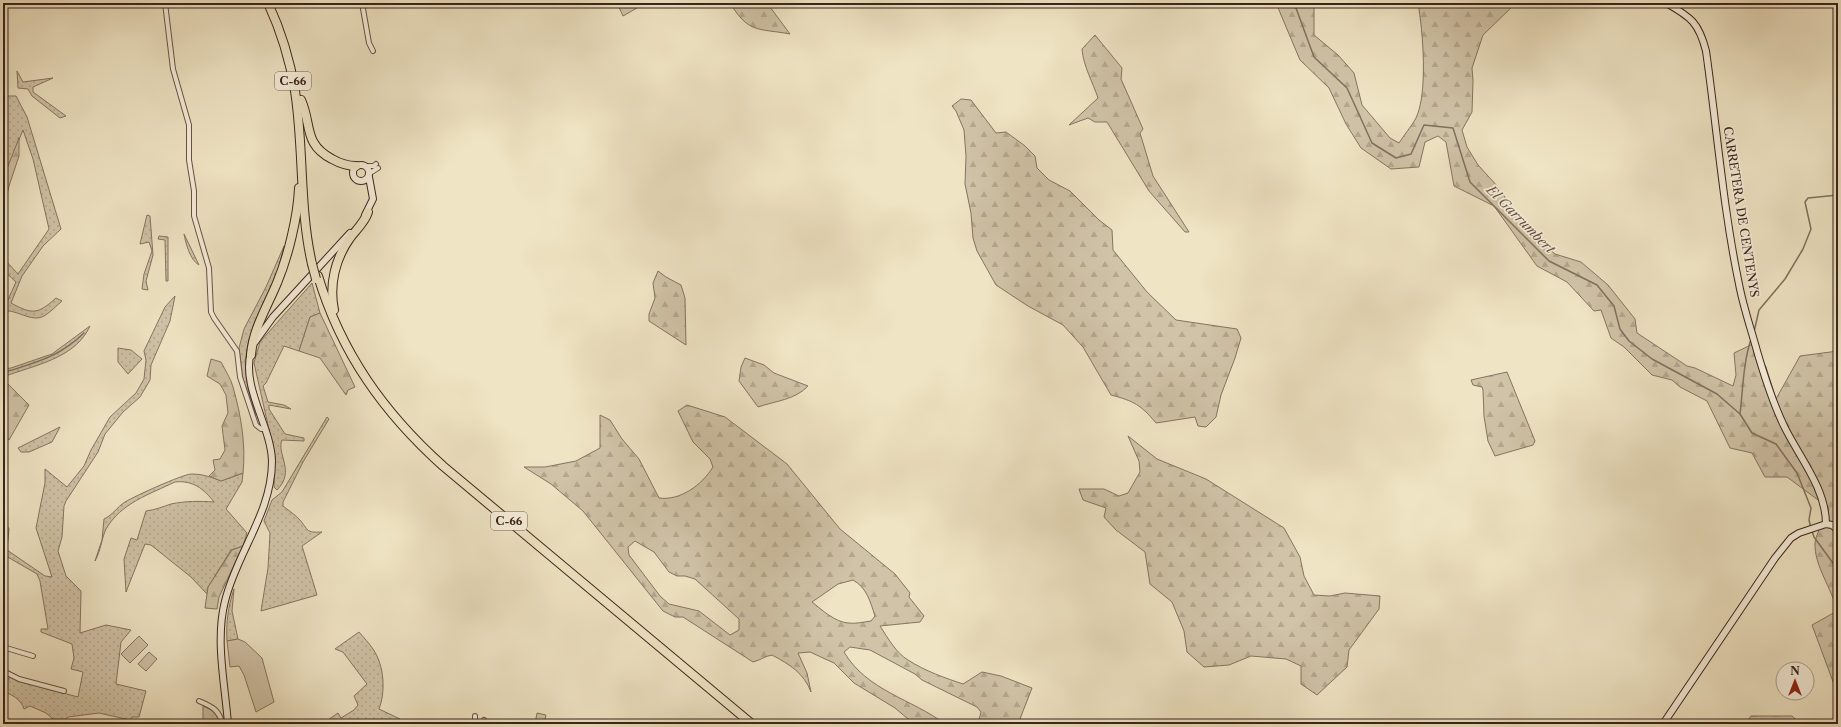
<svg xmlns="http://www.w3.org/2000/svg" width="1841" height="727" viewBox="0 0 1841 727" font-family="'Libre Caslon Text',serif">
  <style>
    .grass { fill: url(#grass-dots); stroke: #857461 }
    .forest { fill: url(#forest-firs); stroke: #857461; fill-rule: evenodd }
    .park { fill: url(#park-crowns); stroke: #857461 }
    .garden { fill: #d0c3a7; stroke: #857461 }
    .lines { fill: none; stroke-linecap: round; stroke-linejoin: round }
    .stream { stroke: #81705e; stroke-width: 1.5 }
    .street-casing { stroke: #675445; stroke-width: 6 }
    .secondary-casing { stroke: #3a241b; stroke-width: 8 }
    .highway-casing { stroke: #3a241b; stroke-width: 10 }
    .street { stroke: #f5edd9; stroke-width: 4 }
    .secondary { stroke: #f5edd9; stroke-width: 6 }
    .highway { stroke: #efe4c4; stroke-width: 8 }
    .highway-bridge-casing { stroke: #3a241b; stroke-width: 10; stroke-linecap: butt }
    .highway-bridge { stroke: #efe4c4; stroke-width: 8 }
    .labels { text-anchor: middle; stroke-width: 3.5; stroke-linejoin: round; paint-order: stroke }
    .shield { fill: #f5edd9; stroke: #726054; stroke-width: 1 }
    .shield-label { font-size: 11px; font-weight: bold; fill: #3a241b }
    .street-label { font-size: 12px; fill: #3a241b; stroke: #f5edd9 }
    .water-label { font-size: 13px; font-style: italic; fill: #645042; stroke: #f5edd9 }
  </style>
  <defs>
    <pattern id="grass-dots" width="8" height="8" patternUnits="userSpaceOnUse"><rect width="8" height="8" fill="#d0c3a7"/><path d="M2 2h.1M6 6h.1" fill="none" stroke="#b3a78f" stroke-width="1.8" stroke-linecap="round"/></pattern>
    <pattern id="forest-firs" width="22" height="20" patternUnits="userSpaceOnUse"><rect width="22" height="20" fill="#d0c3a7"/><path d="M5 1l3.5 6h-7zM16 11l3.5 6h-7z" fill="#b3a78f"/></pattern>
    <pattern id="park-crowns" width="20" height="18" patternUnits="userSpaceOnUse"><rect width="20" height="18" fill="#d0c3a7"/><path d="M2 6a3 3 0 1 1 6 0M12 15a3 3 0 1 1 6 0" fill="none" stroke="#b3a78f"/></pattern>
  </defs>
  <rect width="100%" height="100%" fill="#efe4c4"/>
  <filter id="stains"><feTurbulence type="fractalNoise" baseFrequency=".005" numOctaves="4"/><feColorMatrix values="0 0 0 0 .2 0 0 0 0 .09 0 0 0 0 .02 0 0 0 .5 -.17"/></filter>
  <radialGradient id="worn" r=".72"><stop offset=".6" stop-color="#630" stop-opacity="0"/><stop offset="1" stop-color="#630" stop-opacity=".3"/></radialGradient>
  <!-- grass -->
  <g class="grass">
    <path d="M17,71L23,82L53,78L33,87V92L66,116L60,118L32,96L28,89L18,88Z"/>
    <path d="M3,96H16L27,117L61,229L43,246L22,276L11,303C33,315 38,314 56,298L62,301C57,305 51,312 44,316C31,323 17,309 3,311L16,282L3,270V250L5,260L18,274L49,229L33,159L23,130L3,179Z"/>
    <path d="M147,215L150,216L153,255L146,281L148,290L142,289L144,274L152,251L149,242L140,244Z"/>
    <path d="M184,234L199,265C190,260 186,244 184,234Z"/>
    <path d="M159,236L168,237V281H166L165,240L158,239Z"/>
    <path d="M284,246L277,274L249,339L245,361L248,389L256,415L243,382L239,348L244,329L266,287Z"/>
    <path d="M312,283L320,313L310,317L299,351L284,346L266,383L263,386L268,402L284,405L291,409L269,405V409L285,434L304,438V441L282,440C276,454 296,471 277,490L274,487L275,456L254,363L260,342Z"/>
    <path d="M175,296L170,321L151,365L150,380L140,397L123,412L105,434L98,452L66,501L64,506L62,537L58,551L66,576L81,591L80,633L106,625L131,630L121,642L116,684L146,691L139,717H132L130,720L99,713L68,717L59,724L46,713L30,706L24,709C21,699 12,695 3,691V687L10,677L18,681L78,697L83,672L71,669L74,658L72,644L41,632V629H48L40,581L37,574L6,556L3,560V528L6,524L9,529L7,550L45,576L52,577L36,528L45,483V469L67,487L84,466L91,450L110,417L136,393L144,379L146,360L144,351L165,307Z"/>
    <path d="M90,326C75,359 34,365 3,377V369L11,368L52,354Z"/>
    <path d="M118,348L131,350L142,359L128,374L118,362Z"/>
    <path d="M327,417L329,419L303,462L283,502V506C288,510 294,514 299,519C309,530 305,533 322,532L302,546L317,595L261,611L268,568L270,533L264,521L272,500L282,492Z"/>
    <path d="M60,427L52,442L29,452H21L18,448Z"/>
    <path d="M243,473L242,482L226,509L247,533L243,546L231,550L208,587L207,594L191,577L151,545L145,544L126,592L124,559L131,538L137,540L146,511C155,510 162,507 171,504C185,501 200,501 214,502C204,489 193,480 175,482C150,494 121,503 106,529C102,537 101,550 95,561L102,540L104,519C113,515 117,507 125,502C135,496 181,475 191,474C202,474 212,477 221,481Z"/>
    <path d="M234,589L232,611L238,639L227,641C226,622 228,607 234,589Z"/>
    <path d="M359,632C364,638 369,643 373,649C384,665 386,691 379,709L400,719L404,724H322L338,713L341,718L354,710L358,705L354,696L367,684L343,652L335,649Z"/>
  </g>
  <!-- forest -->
  <g class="forest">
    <path d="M617,3H637V8L623,16Z"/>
    <path d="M730,3H767L790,34C758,28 749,34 730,3Z"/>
    <path d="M1276,3H1314V35L1338,55L1354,73L1362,105L1390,138L1399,143C1404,135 1411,127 1416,118C1428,93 1423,31 1418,3H1516L1483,35L1472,68L1473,81L1472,112L1462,130L1467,147L1478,165L1498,187L1517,215L1529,223L1536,237L1555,254L1581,262L1608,285L1635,319L1637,333L1687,366L1695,368L1733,386L1736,375L1734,353L1753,344L1766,367L1776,399L1800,356L1838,351V689L1835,687L1812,625L1837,611C1832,588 1814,566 1815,543C1816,534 1825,517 1829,508L1787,477H1765L1752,453L1730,448L1707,401L1680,387L1672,380L1652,375L1624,347L1611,338L1601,310L1594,311L1567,282L1537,266L1494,206L1454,186L1446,142L1438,136L1425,142L1419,167L1391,169L1361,148L1346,124L1329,88L1300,60Z"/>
    <path d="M1095,35L1122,68L1121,79L1143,129L1140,133L1153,176L1189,232H1185L1149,191L1107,122H1095L1088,118L1069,125L1098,98C1093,83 1083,65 1082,49Z"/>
    <path d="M961,99L971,100L996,133L1006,132L1025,146L1035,156L1037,168L1049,180L1070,191L1099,220L1112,230L1113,250L1147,292L1176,320L1237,329L1241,338L1235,358L1221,395L1216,417L1206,427L1198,426L1195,417L1156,423C1141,405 1134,401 1111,395L1083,347L1063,325L1028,306L996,285L977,251L973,238L971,213L965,184L966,156L964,130L956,111L952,106Z"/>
    <path d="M19,138V156L9,186L3,211V179Z"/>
    <path d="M658,271L666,277L681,285L685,298L686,345L649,321V314L655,298L653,283Z"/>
    <path d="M320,313L355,387L348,390L346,395L320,358L299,351L310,317Z"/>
    <path d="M745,358L764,365L774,373L808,386C795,400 775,401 758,407L739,381L741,367Z"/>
    <path d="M211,359L221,362C225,370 231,379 233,387C241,415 246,445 243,473L221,481L209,476L215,470L213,460L220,459L225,450L222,426L228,413L226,395L220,384L207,376Z"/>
    <path d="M1507,372L1535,441L1533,445L1495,456L1488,441L1484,416L1483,390L1482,387L1473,385L1471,380Z"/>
    <path d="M3,379L29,405L9,440L3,437Z"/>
    <path d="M687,405L725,417L787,464L840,529L895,574L910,593L909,597L924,616L920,622L880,626C888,638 896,653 908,660C925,671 945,678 963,684L982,672L1001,676L1032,688L1018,724H978L981,712L977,707L922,680L915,674L870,650L850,647L844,652C867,691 912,699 945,724H914L895,708L854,683L834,663L810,652L798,653L807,673L811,692C804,673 789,664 772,655C765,656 761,660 753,662L683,617H675L663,611L583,511L551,484L524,467H545L576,461L600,448V415L610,420L622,439L639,459L659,498C680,501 702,485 713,467L710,459L693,442L678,411ZM635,541L654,552L669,572L677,576H685L695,579L739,619V630L730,635L699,611L669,604L660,596L629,555L628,547ZM853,580C867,588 870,601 875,616L871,621C864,622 855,624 848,623C835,622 822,610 812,602L838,584Z"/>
    <path d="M1128,436L1157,459L1206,479L1284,528L1300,557L1304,576L1314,595L1330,596L1345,593L1380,596L1379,609L1349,650L1347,667L1317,695L1301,684V666L1286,659L1251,656L1229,665L1204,667L1187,652L1184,631L1172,602L1150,584L1145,552L1116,530L1104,517L1106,508L1083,500L1079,489H1104L1119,496L1128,493L1140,472L1139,461Z"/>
    <path d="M243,546L219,597L217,609L205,608L208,587L232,550Z"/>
    <path d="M1751,716H1792L1801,724H1745Z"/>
  </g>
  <!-- park -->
  <path class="park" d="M203,706C213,710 218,714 219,724H203Z"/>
  <!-- garden -->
  <g class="garden">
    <path d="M139,636L148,645L130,663L121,654Z"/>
    <path d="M238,639L245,642L262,658L274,702L256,712L244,675L239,666L230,667L227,641Z"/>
    <path d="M149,652L157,659L146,671L138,664Z"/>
    <path d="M537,713L546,715L544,724H535Z"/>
  </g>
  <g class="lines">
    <!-- stream -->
    <g class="stream">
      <path d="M1279,3L1296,8L1314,57L1347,88L1372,143L1396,158L1411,154L1424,125L1453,128L1470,182L1549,261L1597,285L1614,306L1620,329L1629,341L1652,359L1717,394L1740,414L1752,433L1776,444L1797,473L1811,508L1809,520L1811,528"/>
      <path d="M1754,332L1759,310L1785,279L1803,249L1811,229L1805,202L1808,198L1838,195"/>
      <path d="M3,373C36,362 58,358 84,333"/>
      <path d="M1740,414C1743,389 1743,364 1751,339"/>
      <path d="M1812,531L1814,537L1838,570"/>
    </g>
    <!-- street casing -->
    <g class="street-casing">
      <g id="street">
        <path d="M165,3L173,69L189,125V160L194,191V216L209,268L211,312L214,318L237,351L240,377L256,425L261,429H266"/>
        <path d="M362,3L369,43L373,51"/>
        <path d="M365,166H374L376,164"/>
        <path d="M370,173L378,168"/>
        <path d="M3,647L33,656"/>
        <path d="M3,671L19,679L64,691"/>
        <path d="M199,701C211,706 220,710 222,724"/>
        <path d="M475,724V716"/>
        <path d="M482,724L484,720"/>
      </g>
    </g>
    <!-- secondary casing -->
    <g class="secondary-casing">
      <g id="secondary">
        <path d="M1666,3C1691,17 1699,23 1706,51C1717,128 1723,208 1739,284C1743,306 1751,329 1757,351C1764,375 1774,406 1785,428C1800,458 1826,489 1826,524"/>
        <circle cx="361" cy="173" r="8"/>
        <path d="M365,215L373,199L369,177"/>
        <path d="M255,342L273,317L350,233"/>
        <path d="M228,724C225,684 215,640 225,601C237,552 272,513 272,461C271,426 241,387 251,352"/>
        <path d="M1663,724L1775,558L1791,538L1799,533L1826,524L1832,525L1838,530"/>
      </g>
    </g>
    <!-- highway casing -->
    <g class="highway-casing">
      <g id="highway">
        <path d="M268,3C281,31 290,60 295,91C304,148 299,207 312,264"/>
        <path d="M301,100C312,124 303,144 332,159C341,164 347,166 356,166"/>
        <path d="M318,276C341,353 384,413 443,466L752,724"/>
        <path d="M334,310C329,285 335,259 350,238C356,230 365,222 368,212"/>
        <path d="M251,355C253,329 267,307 277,283C288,257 298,216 299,188"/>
      </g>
    </g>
    <!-- street -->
    <use href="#street" class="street"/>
    <!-- secondary -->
    <use href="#secondary" class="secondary"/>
    <!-- highway -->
    <use href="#highway" class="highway"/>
    <!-- highway-bridge casing -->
    <g class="highway-bridge-casing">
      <path id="highway-bridge" d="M312,264L316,279"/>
    </g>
    <!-- highway-bridge -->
    <use href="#highway-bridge" class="highway-bridge"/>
  </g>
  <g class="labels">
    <!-- shield labels -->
    <g class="shield">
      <rect x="275" y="72" width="36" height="18" rx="3"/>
      <rect x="491" y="512" width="36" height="18" rx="3"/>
    </g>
    <g class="shield-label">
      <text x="293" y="85">C-66</text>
      <text x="509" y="525">C-66</text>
    </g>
    <!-- street labels -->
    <g class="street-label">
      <text transform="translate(1741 212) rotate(81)" y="4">CARRETERA DE CENTENYS</text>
    </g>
    <!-- water labels -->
    <g class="water-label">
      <text transform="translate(1521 219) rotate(45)" y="5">El Garrumbert</text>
    </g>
  </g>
  <!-- margin -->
  <rect width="1841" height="727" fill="none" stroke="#efe4c4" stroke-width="16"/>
  <rect x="4" y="4" width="1833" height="719" fill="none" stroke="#3a241b" stroke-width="2"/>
  <rect x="8" y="8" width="1825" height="711" fill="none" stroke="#3a241b"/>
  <!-- north arrow -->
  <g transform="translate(1795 681)"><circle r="19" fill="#f5edd9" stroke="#aa9d8d"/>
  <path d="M0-3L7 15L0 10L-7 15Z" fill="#8f2418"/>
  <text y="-6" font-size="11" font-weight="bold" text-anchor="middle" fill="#3a241b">N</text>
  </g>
  <rect width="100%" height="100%" filter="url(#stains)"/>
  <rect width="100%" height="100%" fill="url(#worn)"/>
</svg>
